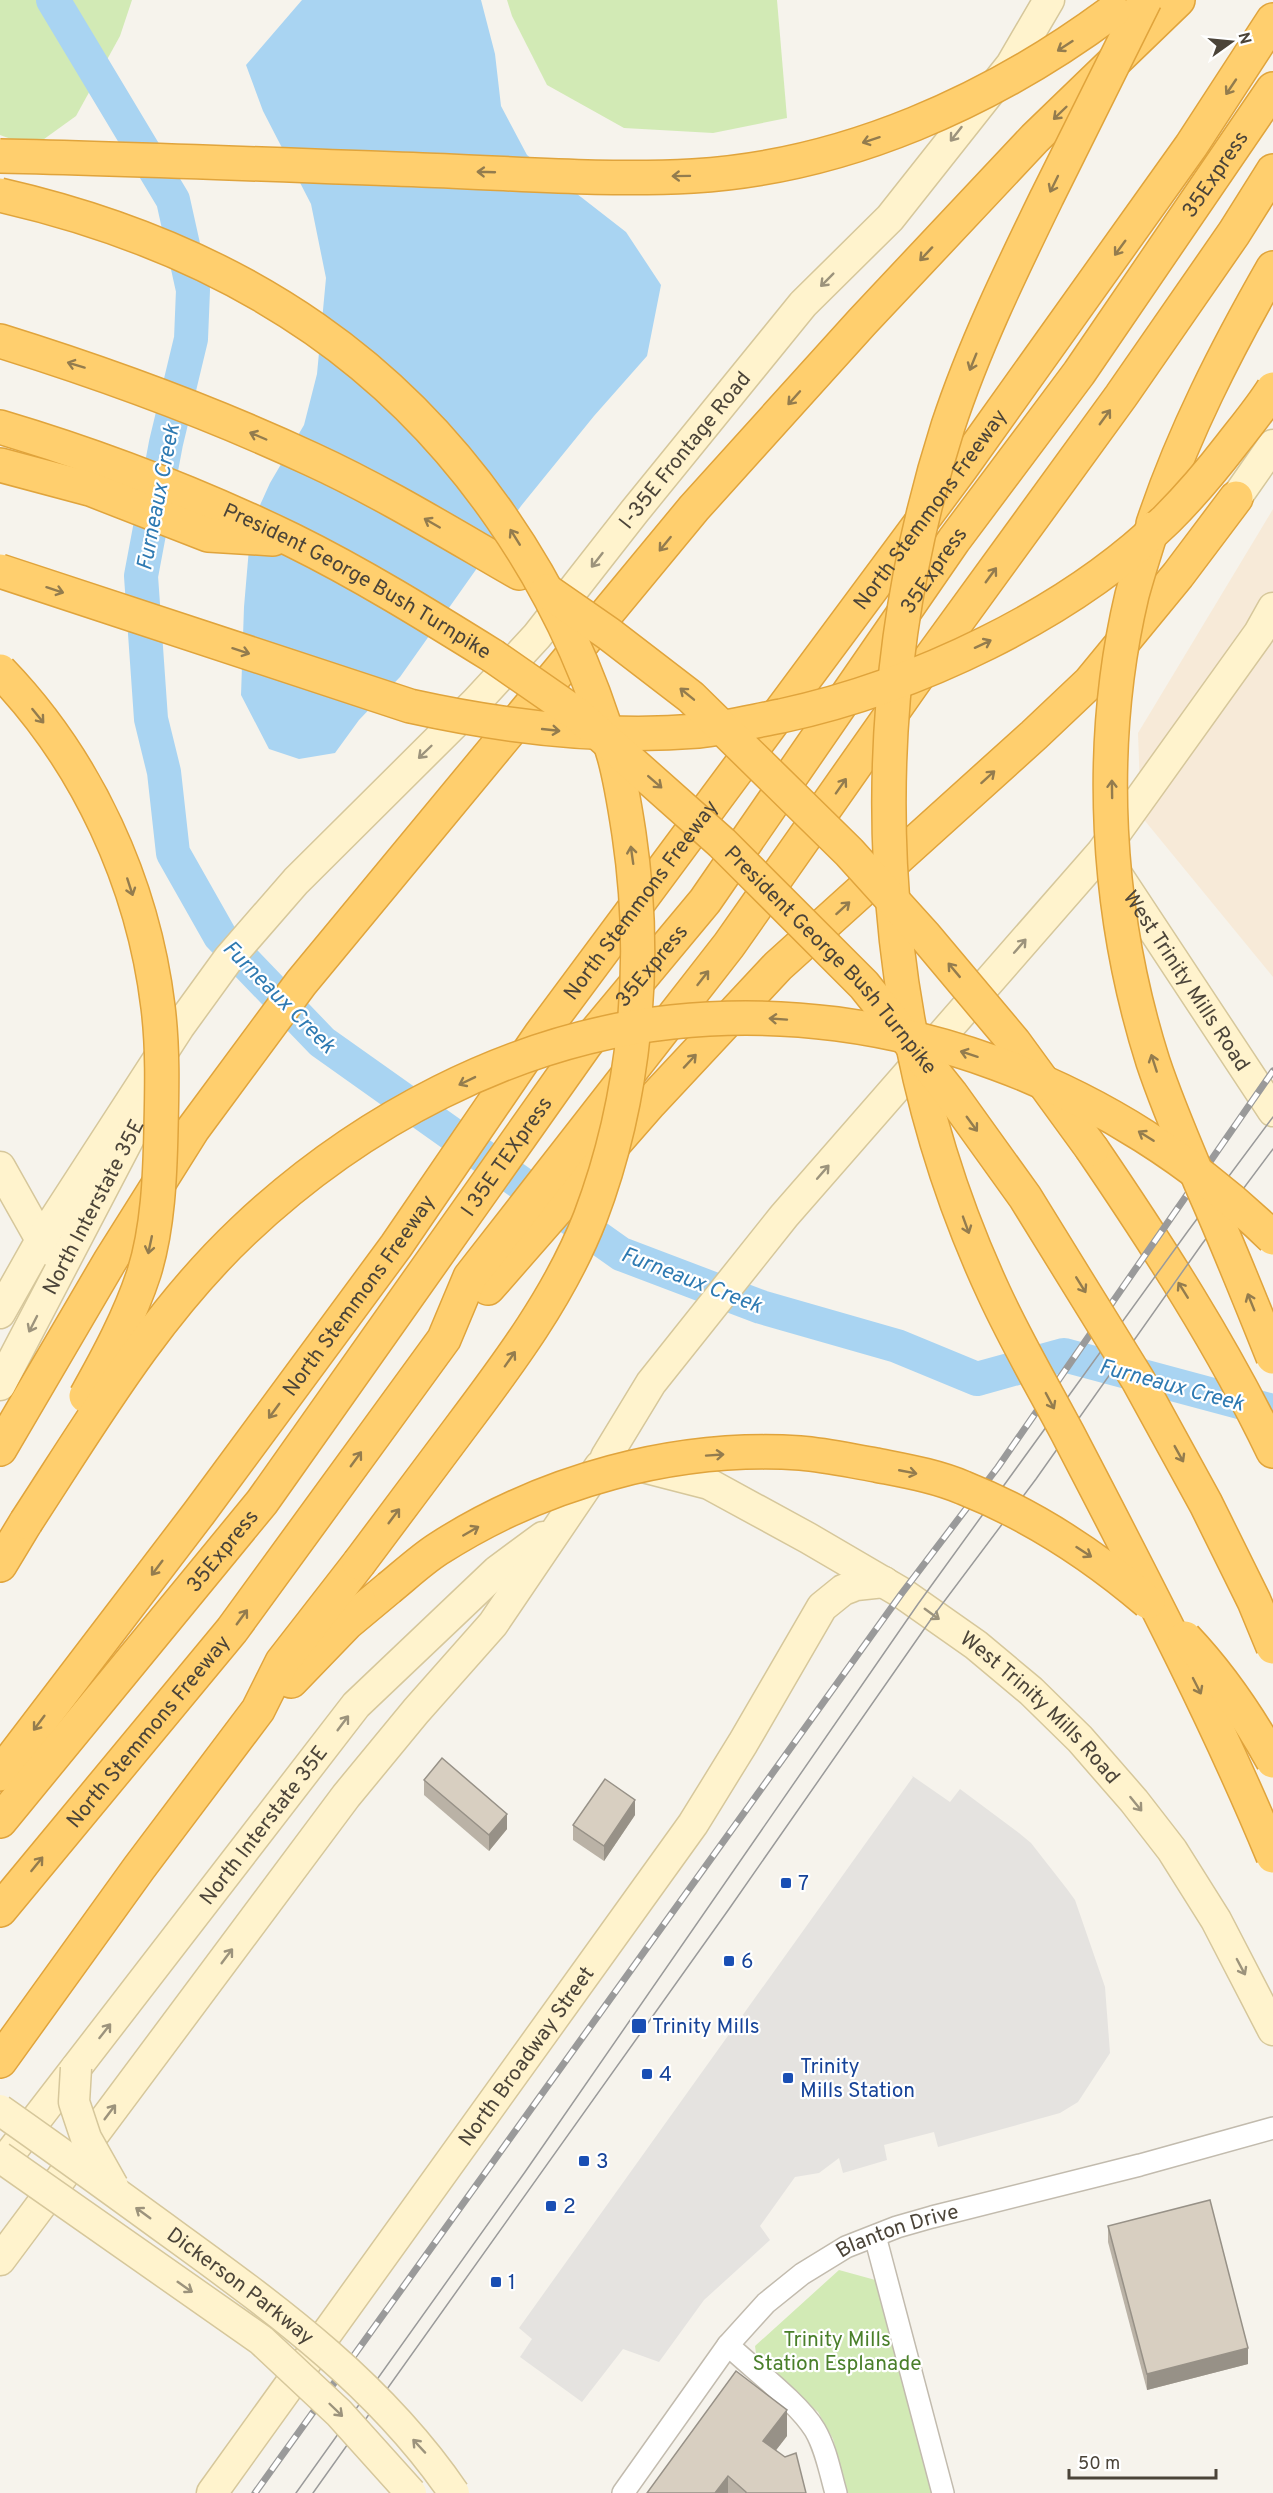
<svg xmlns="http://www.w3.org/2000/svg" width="1273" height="2493" viewBox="0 0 1273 2493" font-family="Overpass,sans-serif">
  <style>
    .commercial { fill: #f7ead8 }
    .green { fill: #d2eab5 }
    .parking { fill: #e5e3e0 }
    .water { fill: #a9d4f2 }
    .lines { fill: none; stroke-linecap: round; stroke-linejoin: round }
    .river { stroke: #a9d4f2; stroke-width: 34 }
    .street-casing { stroke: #c2bbae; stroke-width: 24 }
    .secondary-casing { stroke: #d6c79b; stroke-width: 33 }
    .highway-casing { stroke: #e0a43c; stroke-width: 36 }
    .street { stroke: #fff; stroke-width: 21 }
    .secondary { stroke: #fff3cd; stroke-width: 30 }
    .highway { stroke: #ffcf6e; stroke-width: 33 }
    .tram { stroke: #9a9a9a; stroke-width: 1.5 }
    .rail-casing { stroke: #9a9a9a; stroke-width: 7 }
    .rail { stroke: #fff; stroke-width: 4.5; stroke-dasharray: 14; stroke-linecap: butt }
    .secondary-bridge-casing { stroke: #d6c79b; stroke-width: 33; stroke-linecap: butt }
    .highway-bridge-casing { stroke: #e0a43c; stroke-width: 36; stroke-linecap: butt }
    .secondary-bridge { stroke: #fff3cd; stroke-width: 30 }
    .highway-bridge { stroke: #ffcf6e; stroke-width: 33 }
    .wall { fill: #bab2a6 }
    .shaded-wall { fill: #979187 }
    .building { fill: #d8cfc1; stroke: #979187; stroke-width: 1.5 }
    .oneway { stroke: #937c4e }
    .oneway2 { stroke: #9c937c }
    .transit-dot { fill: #1a4fb4; stroke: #fff; stroke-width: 2 }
    .labels { text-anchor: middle; stroke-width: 4.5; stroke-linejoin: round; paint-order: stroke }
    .street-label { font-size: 21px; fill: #4b4439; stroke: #fff }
    .transit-label { font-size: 21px; fill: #164399; stroke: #fff; text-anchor: start }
    .park-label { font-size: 21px; fill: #4a7f2a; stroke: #fff }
    .water-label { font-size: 22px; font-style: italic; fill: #2e7ab2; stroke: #fff }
  </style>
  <rect width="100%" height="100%" fill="#f6f3ec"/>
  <!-- commercial -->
  <path class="commercial" d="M1273,509V977L1141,816L1138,733Z"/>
  <!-- green -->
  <g class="green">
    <path d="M0,0H132L120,36L76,116L33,147L0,135Z"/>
    <path d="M507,0H777L787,118L713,133L624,128L547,85L512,16Z"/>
    <path d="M839,2270L879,2281L935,2493H847L833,2439L818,2412L757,2360L755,2346Z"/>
  </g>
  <!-- parking -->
  <path class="parking" d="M911,1775L950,1802L960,1789L1019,1833L1031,1843L1067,1889L1075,1900L1105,1987L1110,2053L1078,2102L1060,2113L938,2147L934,2132L884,2145L887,2160L843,2173L839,2158L819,2173L795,2177L760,2226L770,2240L704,2300L659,2362L623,2349L582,2402L520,2357L532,2339L519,2328L913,1777Z"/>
  <!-- water -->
  <path class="water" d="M302,0H481L495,54L501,106L527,155L626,232L661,285L647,356L594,416L521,506L400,677L359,720L335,753L299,759L269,749L241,695L244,607L251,525L270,483L304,425L317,374L326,278L311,204L263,111L246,65Z"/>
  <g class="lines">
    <!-- river -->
    <path class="river" d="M53,0L173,200L193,290L191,339L166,443L141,576L151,719L164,772L173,853L220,936L322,1042L621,1254L761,1307L897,1346L977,1379L1064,1355L1273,1411"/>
    <!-- street casing -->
    <g class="street-casing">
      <g id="street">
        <path d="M875,2236L943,2493"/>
        <path d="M728,2345C752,2368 799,2403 815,2430C826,2449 830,2472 836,2493"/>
        <path id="s1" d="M623,2493L728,2345L766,2303L802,2274L846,2247L897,2227L932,2217L1140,2165L1273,2128"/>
      </g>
    </g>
    <!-- secondary casing -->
    <g class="secondary-casing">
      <g id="secondary">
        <path d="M1236,498L1273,445"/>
        <path id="s2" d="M1112,867L1273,1111"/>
        <path d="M0,1167L41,1240L52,1251"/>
        <path id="s3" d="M0,1313L41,1240L179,1027L229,958L296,881L476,702L537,636L634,512L803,304L890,218L1011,65L1049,0"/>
        <path id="s4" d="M0,1385L141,1115"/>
        <path d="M606,1457L651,1383L784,1216L1102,852L1259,633L1273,608"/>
        <path id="s5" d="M639,1466L709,1484L808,1538L902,1593L976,1645L1031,1691L1080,1739L1134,1801L1172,1850L1216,1920L1273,2030"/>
        <path id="s6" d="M5,2160L356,1705L497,1571L543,1537"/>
        <path d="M0,2260L346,1796L416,1711L493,1624L600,1466"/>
        <path id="s7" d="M212,2493L693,1824L743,1743L822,1607L843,1590L856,1585L884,1582"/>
      </g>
    </g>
    <!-- highway casing -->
    <g class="highway-casing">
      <g id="highway">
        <path d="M0,341C106,374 210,412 311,459C383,492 451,534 519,573"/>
        <path id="s8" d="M0,427C101,457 197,494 292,540C361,574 427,615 493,656"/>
        <path d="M0,465L90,489L208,535L273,539"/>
        <path d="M1153,524C1183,434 1226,350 1273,268"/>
        <path d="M1092,1149C1158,1246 1222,1345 1273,1451"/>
        <path d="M488,1288L650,1103L778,966L1034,735L1090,682L1178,575L1236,498"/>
        <path d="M0,1449L110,1261L193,1129L301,983L694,508L862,322L1035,138L1178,0"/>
        <path d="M0,1565L26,1522"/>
        <path d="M291,1681L347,1623L389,1588"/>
        <path id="s9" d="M0,1774L199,1513L396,1246L541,1034L962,467L1191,146L1273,20"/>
        <path id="s10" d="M0,1821L262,1502L585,1045L705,901L954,540L1079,373L1273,89"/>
        <path id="s11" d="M0,1910L232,1630L444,1339L470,1277L729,945L932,656L1121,396L1234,233L1273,171"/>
        <path d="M0,2061L139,1868L258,1710L282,1662L359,1563"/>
      </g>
    </g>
    <!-- street -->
    <use href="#street" class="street"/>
    <!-- secondary -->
    <use href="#secondary" class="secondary"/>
    <!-- highway -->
    <use href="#highway" class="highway"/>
    <!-- tram -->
    <g class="tram">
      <path d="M296,2493L525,2172L918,1604L1188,1231L1273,1117"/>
      <path d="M313,2493L729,1909L934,1615L1036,1479L1202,1244L1273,1149"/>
    </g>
    <!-- rail casing -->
    <g class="rail-casing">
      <path id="rail" d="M255,2493L902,1593L998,1467L1273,1071"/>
    </g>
    <!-- rail -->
    <use href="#rail" class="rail"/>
    <!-- secondary-bridge casing -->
    <g class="secondary-bridge-casing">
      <g id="secondary-bridge">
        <path d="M76,2068L74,2102L86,2138L113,2186"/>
        <path id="s12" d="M0,2110C60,2152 119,2195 178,2238C280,2312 382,2387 454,2493"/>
        <path d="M0,2157L261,2340L339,2413L411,2493"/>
      </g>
    </g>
    <!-- highway-bridge casing -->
    <g class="highway-bridge-casing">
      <g id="highway-bridge">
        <path d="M1145,0C1112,66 1080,131 1047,197C1011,271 974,347 948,426C858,707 869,1024 994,1293C1016,1341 1043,1387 1068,1434C1140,1573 1213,1711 1273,1856"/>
        <path d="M0,156C141,159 281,165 422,170C512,173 603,181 693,176C845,167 992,101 1113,11"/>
        <path d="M0,195C114,221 219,262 315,329C460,430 566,587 614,756C621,781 625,808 629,834C648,962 636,1097 590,1218C560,1295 509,1363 460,1428C426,1473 393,1518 359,1563"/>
        <path d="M1152,529C1145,551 1138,573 1132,595C1096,747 1106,914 1153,1062C1168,1107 1187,1150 1205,1193C1229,1247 1251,1302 1273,1357"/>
        <path d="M0,571L410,706C505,727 601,739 698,731C726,728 754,721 781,716C915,687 1069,615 1167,519C1190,496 1212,470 1232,444C1246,426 1261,408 1273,389"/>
        <path d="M547,591L609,634L691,697L849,852L925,936L1014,1042L1092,1149"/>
        <path id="s13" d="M493,656L578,715L722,843L864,985L951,1094L1025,1197L1138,1380L1206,1504L1254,1601L1273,1647"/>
        <path d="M0,671C87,761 143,883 158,1007C163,1047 162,1088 161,1129C160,1176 158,1228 144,1273C130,1316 108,1357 86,1396"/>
        <path d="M26,1522C92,1421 154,1315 243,1231C358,1122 512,1039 672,1022C892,998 1116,1084 1273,1238"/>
        <path d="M389,1588C405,1575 421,1560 438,1549C544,1481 675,1445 800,1453C826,1455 852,1461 876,1465C906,1471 936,1476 964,1488C1032,1515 1093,1555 1148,1602"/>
        <path d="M1185,1638C1221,1676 1248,1716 1273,1761"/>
      </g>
    </g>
    <!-- secondary-bridge -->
    <use href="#secondary-bridge" class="secondary-bridge"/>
    <!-- highway-bridge -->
    <use href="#highway-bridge" class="highway-bridge"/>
  </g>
  <!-- wall -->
  <g class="wall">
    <path d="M424,1780L507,1829L489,1851L424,1795Z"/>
    <path d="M635,1815L604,1861L573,1840V1825Z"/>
    <path d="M1108,2226L1248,2364L1147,2390L1108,2242Z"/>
    <path d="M787,2436L776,2450L806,2493H647Z"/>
  </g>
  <!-- shaded-wall -->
  <g class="shaded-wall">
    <path d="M635,1800V1815L604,1861V1846Z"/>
    <path d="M507,1814V1829L489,1851V1835Z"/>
    <path d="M1248,2348V2364L1147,2390V2374Z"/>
    <path d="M787,2410V2436L763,2467V2441Z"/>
    <path d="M728,2476V2493H715Z"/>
  </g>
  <!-- building -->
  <g class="building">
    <path d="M442,1758L507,1814L489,1835L424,1780Z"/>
    <path d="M605,1779L635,1800L604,1846L573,1825Z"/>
    <path d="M1210,2200L1248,2348L1147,2374L1108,2226Z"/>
    <path d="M736,2371L787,2410L763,2441L785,2457L796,2453L806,2493H746V2492L728,2476L715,2493H647Z"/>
  </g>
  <!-- one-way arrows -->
  <defs><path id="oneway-shaft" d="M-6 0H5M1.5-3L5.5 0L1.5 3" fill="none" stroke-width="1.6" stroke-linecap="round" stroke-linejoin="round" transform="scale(1.5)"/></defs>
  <g class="oneway">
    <use href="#oneway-shaft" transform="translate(1065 46) rotate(147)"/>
    <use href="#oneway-shaft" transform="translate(1231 87) rotate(124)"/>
    <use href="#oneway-shaft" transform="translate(1060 113) rotate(136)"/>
    <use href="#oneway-shaft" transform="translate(871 140) rotate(162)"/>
    <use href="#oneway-shaft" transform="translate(486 172) rotate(-178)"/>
    <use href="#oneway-shaft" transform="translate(681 176) rotate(179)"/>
    <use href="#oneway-shaft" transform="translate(1054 184) rotate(116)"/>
    <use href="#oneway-shaft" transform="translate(1120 248) rotate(126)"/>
    <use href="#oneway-shaft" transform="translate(926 254) rotate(133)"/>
    <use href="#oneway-shaft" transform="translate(973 362) rotate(112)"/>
    <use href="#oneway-shaft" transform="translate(76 365) rotate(-163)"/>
    <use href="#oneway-shaft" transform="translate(794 398) rotate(132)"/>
    <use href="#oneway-shaft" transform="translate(1105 417) rotate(-54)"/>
    <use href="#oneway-shaft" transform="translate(258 436) rotate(-157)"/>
    <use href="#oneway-shaft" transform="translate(432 523) rotate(-150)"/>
    <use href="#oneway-shaft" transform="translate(515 537) rotate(-122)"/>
    <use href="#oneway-shaft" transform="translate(665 544) rotate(129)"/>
    <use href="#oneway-shaft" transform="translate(991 575) rotate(-54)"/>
    <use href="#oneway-shaft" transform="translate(55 590) rotate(18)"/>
    <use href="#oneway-shaft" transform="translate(983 644) rotate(-25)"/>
    <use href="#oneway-shaft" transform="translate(241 651) rotate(18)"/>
    <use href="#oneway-shaft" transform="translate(687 694) rotate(-141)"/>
    <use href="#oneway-shaft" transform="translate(38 716) rotate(51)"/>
    <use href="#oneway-shaft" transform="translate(551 730) rotate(6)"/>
    <use href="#oneway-shaft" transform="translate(988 777) rotate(-42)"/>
    <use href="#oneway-shaft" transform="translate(655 782) rotate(41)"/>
    <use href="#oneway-shaft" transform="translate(841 786) rotate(-55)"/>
    <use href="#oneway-shaft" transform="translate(1112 789) rotate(-91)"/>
    <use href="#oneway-shaft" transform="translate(632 855) rotate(-98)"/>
    <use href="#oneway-shaft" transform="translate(130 887) rotate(72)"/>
    <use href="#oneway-shaft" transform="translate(843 908) rotate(-42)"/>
    <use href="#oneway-shaft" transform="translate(954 970) rotate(-130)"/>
    <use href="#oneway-shaft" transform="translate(703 978) rotate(-52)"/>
    <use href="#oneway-shaft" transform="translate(778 1019) rotate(-176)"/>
    <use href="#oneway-shaft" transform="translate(969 1054) rotate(-162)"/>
    <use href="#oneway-shaft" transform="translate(690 1061) rotate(-47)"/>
    <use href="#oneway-shaft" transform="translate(1154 1063) rotate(-108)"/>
    <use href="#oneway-shaft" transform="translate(467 1081) rotate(154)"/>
    <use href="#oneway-shaft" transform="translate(972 1124) rotate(54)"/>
    <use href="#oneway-shaft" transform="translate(1146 1136) rotate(-148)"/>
    <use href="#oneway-shaft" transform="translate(966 1225) rotate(70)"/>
    <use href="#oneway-shaft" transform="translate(150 1245) rotate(102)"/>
    <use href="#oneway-shaft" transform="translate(1081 1285) rotate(58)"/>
    <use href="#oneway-shaft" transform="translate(1183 1290) rotate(-122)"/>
    <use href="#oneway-shaft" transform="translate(1251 1302) rotate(-112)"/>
    <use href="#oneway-shaft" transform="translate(510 1359) rotate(-55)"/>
    <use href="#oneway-shaft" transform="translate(1050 1401) rotate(62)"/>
    <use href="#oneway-shaft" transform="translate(274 1411) rotate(126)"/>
    <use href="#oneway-shaft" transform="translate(1179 1454) rotate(61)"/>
    <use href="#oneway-shaft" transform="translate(715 1455) rotate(-4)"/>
    <use href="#oneway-shaft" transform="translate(356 1459) rotate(-54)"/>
    <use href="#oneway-shaft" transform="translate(908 1472) rotate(11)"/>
    <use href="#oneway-shaft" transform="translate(394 1516) rotate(-53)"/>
    <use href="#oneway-shaft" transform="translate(471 1531) rotate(-30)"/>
    <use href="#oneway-shaft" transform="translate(1084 1552) rotate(33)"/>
    <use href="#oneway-shaft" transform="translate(157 1568) rotate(127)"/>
    <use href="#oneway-shaft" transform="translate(242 1617) rotate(-54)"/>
    <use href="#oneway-shaft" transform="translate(1197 1686) rotate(63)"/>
    <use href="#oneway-shaft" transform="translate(39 1723) rotate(127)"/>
    <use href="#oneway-shaft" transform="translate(37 1864) rotate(-51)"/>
  </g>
  <g class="oneway2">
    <use href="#oneway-shaft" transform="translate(956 134) rotate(128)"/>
    <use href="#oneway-shaft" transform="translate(827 280) rotate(135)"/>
    <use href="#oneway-shaft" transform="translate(597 560) rotate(128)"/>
    <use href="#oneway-shaft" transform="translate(425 752) rotate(136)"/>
    <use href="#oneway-shaft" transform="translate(1020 946) rotate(-49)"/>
    <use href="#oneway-shaft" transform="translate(823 1172) rotate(-49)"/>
    <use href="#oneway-shaft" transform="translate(33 1324) rotate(117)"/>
    <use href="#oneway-shaft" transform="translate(932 1614) rotate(36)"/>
    <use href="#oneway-shaft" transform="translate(343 1723) rotate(-53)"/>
    <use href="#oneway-shaft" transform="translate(1136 1804) rotate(51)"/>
    <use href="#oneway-shaft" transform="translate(227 1956) rotate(-53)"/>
    <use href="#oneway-shaft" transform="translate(1241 1967) rotate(62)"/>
    <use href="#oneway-shaft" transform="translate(105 2031) rotate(-52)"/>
    <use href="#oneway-shaft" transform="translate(110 2112) rotate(-53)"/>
    <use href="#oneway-shaft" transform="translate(143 2213) rotate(-144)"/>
    <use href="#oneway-shaft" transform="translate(185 2287) rotate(35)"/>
    <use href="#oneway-shaft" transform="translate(336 2410) rotate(44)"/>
    <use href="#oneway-shaft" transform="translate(419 2446) rotate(-133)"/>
  </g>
  <!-- markers -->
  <g class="transit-dot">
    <rect x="780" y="1877" width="12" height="12" rx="3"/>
    <rect x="723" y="1955" width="12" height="12" rx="3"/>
    <rect x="631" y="2018" width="16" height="16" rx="3"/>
    <rect x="641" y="2068" width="12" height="12" rx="3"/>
    <rect x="782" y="2072" width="12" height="12" rx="3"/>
    <rect x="578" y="2155" width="12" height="12" rx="3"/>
    <rect x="545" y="2200" width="12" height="12" rx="3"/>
    <rect x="490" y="2276" width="12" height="12" rx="3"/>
  </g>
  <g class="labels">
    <!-- street labels -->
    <g class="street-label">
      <text dy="7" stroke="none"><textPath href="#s10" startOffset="2048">35Express</textPath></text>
      <text dy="7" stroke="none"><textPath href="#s3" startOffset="1106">I-35E Frontage Road</textPath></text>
      <text dy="7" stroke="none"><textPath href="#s9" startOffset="1570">North Stemmons Freeway</textPath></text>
      <text dy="7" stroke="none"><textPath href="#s10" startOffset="1562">35Express</textPath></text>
      <text dy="7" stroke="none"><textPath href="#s8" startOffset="390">President George Bush Turnpike</textPath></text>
      <text dy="7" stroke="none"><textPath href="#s9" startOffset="1084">North Stemmons Freeway</textPath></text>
      <text dy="7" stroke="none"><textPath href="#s13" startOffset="456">President George Bush Turnpike</textPath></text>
      <text dy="7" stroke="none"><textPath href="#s10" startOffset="1076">35Express</textPath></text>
      <text dy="7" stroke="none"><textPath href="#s2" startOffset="136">West Trinity Mills Road</textPath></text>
      <text dy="7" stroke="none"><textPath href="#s10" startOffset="836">I 35E TEXpress</textPath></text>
      <text dy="7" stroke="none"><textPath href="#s4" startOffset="201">North Interstate 35E</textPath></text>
      <text dy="7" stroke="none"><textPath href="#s9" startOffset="598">North Stemmons Freeway</textPath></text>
      <text dy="7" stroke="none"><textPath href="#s10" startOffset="350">35Express</textPath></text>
      <text dy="7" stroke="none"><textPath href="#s5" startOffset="474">West Trinity Mills Road</textPath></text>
      <text dy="7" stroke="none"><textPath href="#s11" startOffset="232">North Stemmons Freeway</textPath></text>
      <text dy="7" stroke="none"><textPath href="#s6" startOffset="423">North Interstate 35E</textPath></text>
      <text dy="7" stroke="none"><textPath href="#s7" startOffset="538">North Broadway Street</textPath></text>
      <text dy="7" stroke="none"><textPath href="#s1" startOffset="390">Blanton Drive</textPath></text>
      <text dy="7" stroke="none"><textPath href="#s12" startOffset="298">Dickerson Parkway</textPath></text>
    </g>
    <!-- transit labels -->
    <g class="transit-label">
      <text x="798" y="1890">7</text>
      <text x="741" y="1968">6</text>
      <text x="652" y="2033">Trinity Mills</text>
      <text x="800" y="2073">Trinity<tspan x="800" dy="24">Mills Station</tspan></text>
      <text x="659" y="2081">4</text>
      <text x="596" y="2168">3</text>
      <text x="563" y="2213">2</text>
      <text x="508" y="2289">1</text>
    </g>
    <!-- park labels -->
    <g class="park-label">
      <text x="837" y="2346">Trinity Mills<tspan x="837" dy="24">Station Esplanade</tspan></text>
    </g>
    <!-- water labels -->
    <g class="water-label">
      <text transform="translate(157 497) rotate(-79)" y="8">Furneaux Creek</text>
      <text transform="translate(280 996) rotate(45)" y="8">Furneaux Creek</text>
      <text transform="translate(692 1279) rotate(21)" y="8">Furneaux Creek</text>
      <text transform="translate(1172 1384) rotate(15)" y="8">Furneaux Creek</text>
    </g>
  </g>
  <!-- north arrow -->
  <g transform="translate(1231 42) rotate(75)" stroke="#ffffff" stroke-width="4.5" paint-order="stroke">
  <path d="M0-4.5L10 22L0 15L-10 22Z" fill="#4b4439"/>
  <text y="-9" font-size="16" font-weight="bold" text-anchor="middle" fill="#4b4439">N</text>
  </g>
  <!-- scale -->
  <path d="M1069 2469v9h147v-9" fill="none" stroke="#4b4439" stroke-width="3"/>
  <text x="1078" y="2469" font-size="18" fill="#4b4439" stroke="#ffffff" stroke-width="4.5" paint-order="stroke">50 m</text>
</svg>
